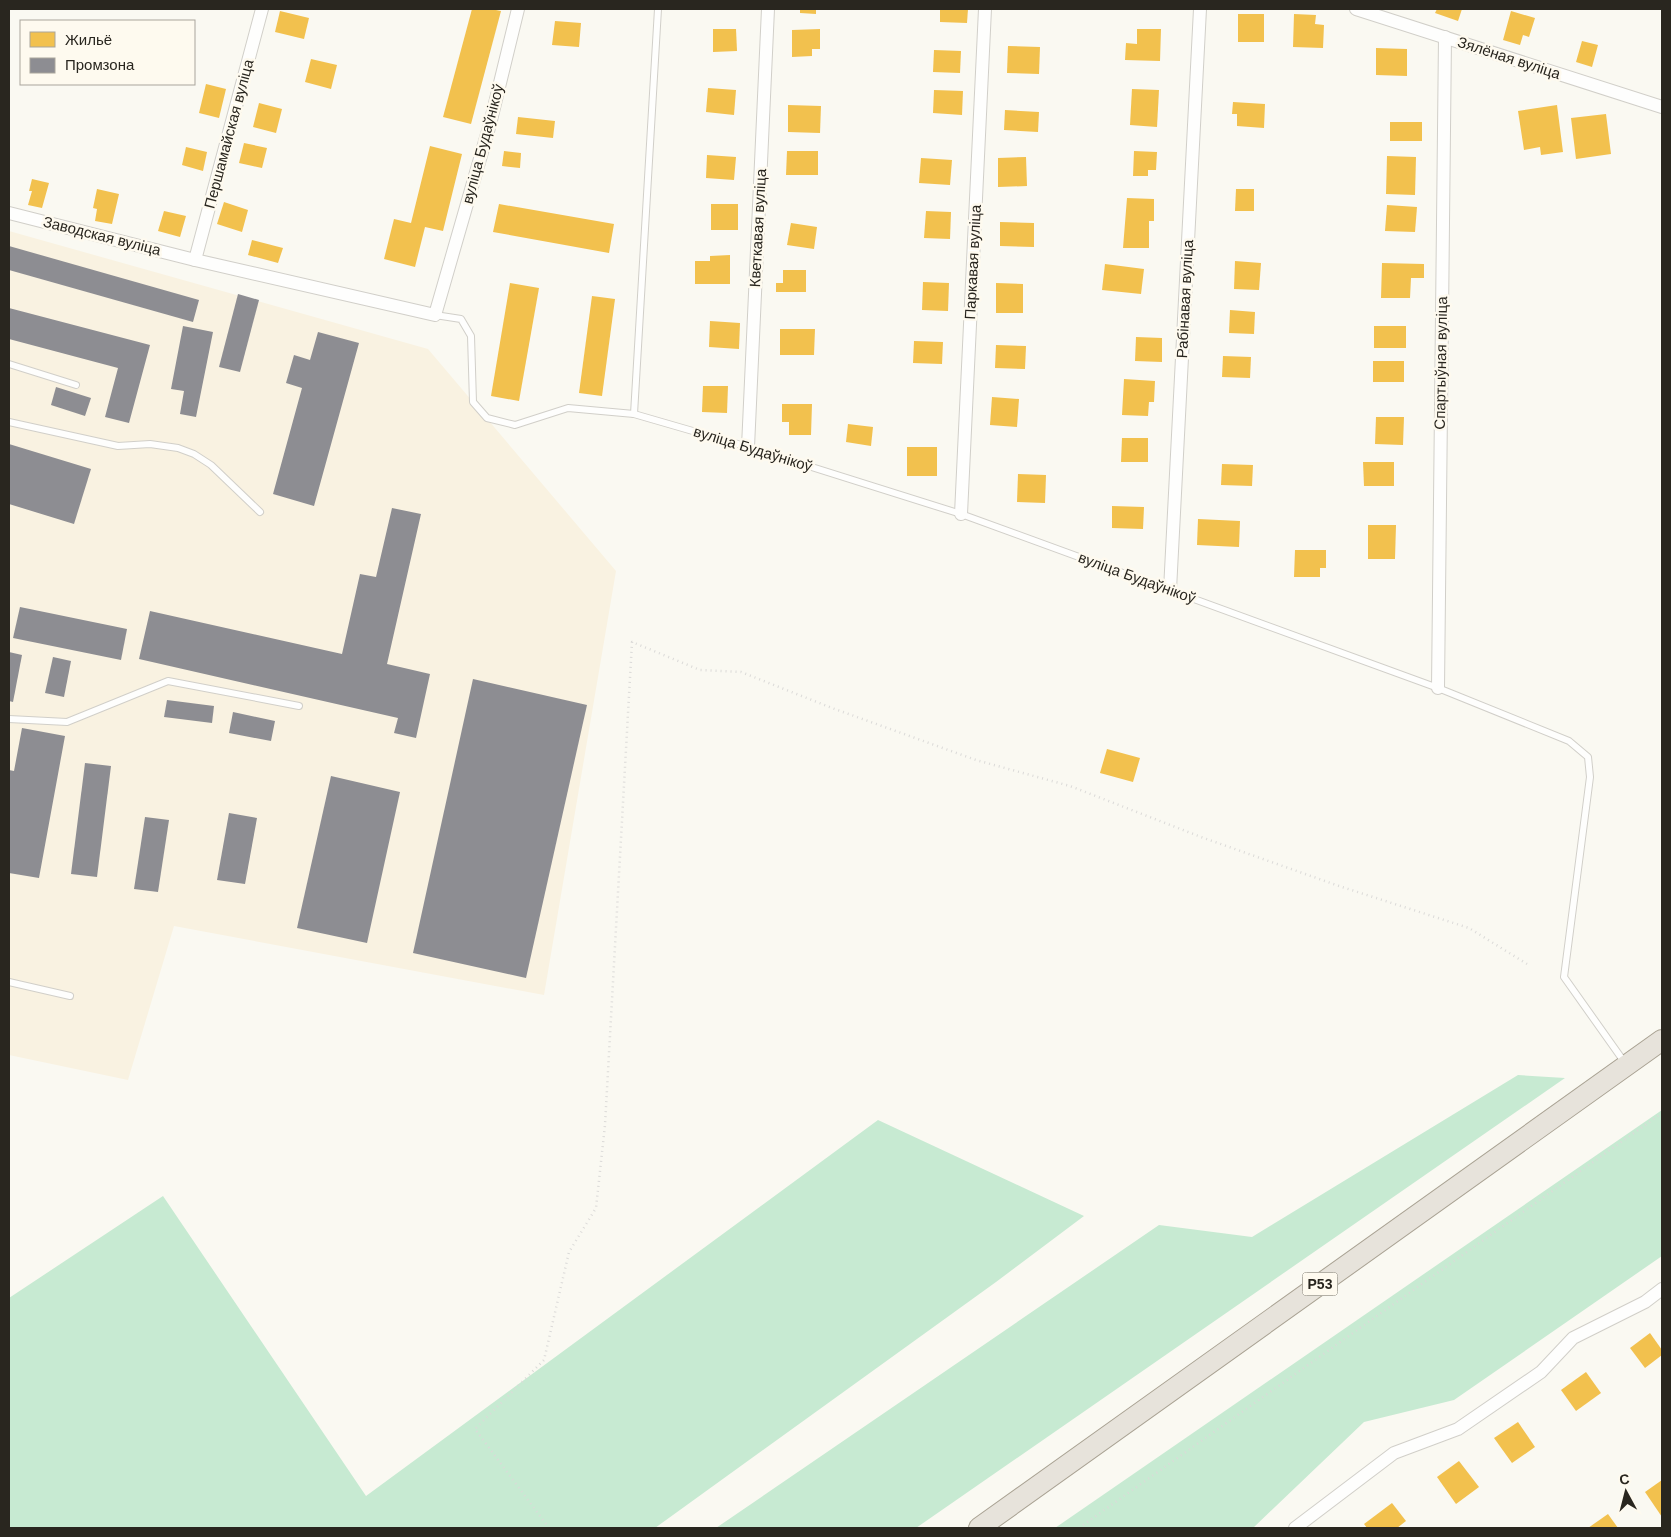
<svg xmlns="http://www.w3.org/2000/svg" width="1671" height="1537" viewBox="0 0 1671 1537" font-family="Arial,sans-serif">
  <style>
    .built { fill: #f9f2e1 }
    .green { fill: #c7ead2 }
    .homes { fill: #f2c14e }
    .industry { fill: #8d8d92 }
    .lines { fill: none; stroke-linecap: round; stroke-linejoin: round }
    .lane-casing { stroke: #d1cfc9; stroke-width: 8 }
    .street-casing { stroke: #d1cfc9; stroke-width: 14 }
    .primary-casing { stroke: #a9a293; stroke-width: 22 }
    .path { stroke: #dbdad8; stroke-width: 2.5; stroke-dasharray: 1 4; stroke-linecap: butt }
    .lane { stroke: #fefefd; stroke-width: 6 }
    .street { stroke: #fefefd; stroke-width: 12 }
    .primary { stroke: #e7e3db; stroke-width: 20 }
    .labels { text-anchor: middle; stroke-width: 5; stroke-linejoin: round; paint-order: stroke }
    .shield { fill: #fefaef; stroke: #69665d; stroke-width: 1 }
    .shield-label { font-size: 14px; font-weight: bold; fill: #29261f }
    .street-label { font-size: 15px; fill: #29261f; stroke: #fefaef }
  </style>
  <rect width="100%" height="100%" fill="#faf9f2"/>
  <!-- built -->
  <path class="built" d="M9,231L428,349L616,571L544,995L174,926L128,1080L9,1055Z"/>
  <!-- green -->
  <g class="green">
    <path d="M1518,1075L1565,1078L916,1528H716L1159,1225L1252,1237Z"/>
    <path d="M1662,1110V1256L1454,1400L1364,1422L1253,1528H1055Z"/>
    <path d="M878,1120L1084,1216L996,1282L655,1528H9V1298L163,1196L366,1496Z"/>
  </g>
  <!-- homes -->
  <g class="homes">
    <path d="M472,9H491L501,11L471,124L443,117Z"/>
    <path d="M800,9H816V14L800,13Z"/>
    <path d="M940,9H968L967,23L940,22Z"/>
    <path d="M1437,9H1462L1458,21L1435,13Z"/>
    <path d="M280,11L309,18L304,39L275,32Z"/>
    <path d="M1511,11L1535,18L1529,37L1523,35L1520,45L1503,40Z"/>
    <rect x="1238" y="14" width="26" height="28"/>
    <path d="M1294,14L1316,15L1315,24L1324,25L1323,48L1293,47Z"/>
    <path d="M555,21L581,23L579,47L552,45Z"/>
    <path d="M713,29H736L737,51L713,52Z"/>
    <path d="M820,29V49H812V56L792,57V30Z"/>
    <path d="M1137,29H1161L1160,61L1125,60L1126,43L1137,44Z"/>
    <path d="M1582,41L1598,45L1592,67L1576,62Z"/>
    <path d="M1008,46L1040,47L1039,74L1007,73Z"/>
    <path d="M1376,48L1407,49V76L1376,75Z"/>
    <path d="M934,50L961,51L960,73L933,72Z"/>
    <path d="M311,59L337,65L331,89L305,82Z"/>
    <path d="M206,84L226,89L219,118L199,113Z"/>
    <path d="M708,88L736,90L734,115L706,112Z"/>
    <path d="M1132,89L1159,90L1157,127L1130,125Z"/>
    <path d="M934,90L963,91L962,115L933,113Z"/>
    <path d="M1233,102L1265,104L1264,128L1237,126V114H1232Z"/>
    <path d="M259,103L282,109L276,133L253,127Z"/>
    <path d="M788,105L821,106L820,133L788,132Z"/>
    <path d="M1557,105L1563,152L1541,155L1540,147L1524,150L1518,111Z"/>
    <path d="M1005,110L1039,112L1038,132L1004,130Z"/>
    <path d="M1606,114L1611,154L1576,159L1571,118Z"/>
    <path d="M518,117L555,121L553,138L516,134Z"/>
    <rect x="1390" y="122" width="32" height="19"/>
    <path d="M244,143L267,148L262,168L239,163Z"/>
    <path d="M430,146L462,154L443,231L425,227L415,267L384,259L394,219L411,223Z"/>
    <path d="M186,147L207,152L203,171L182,165Z"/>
    <path d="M504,151L521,153L520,168L502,166Z"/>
    <path d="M787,151H818V175H786Z"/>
    <path d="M1134,151L1157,152L1156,170H1148V176H1133Z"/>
    <path d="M707,155L736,157L734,180L706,178Z"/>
    <path d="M1387,156L1416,157L1415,195L1386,194Z"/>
    <path d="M1026,157L1027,186L998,187V158Z"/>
    <path d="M921,158L952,160L950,185L919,183Z"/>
    <path d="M32,179L49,183L42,208L28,205L32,191H29Z"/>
    <path d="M97,189L119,194L112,224L95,221L97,209L93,208Z"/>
    <path d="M1236,189H1254V211H1235Z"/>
    <path d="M1127,198L1154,199V221H1149V248H1123Z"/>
    <path d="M224,202L248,210L242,232L217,224Z"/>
    <path d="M499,204L614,224L609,253L493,232Z"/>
    <rect x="711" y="204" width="27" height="26"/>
    <path d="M1387,205L1417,207L1415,232L1385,231Z"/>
    <path d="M164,211L186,216L180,237L158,231Z"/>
    <path d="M926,211L951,212L950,239L924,238Z"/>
    <path d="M1000,222L1034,223V247L1000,246Z"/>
    <path d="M791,223L817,227L814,249L787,245Z"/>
    <path d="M252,240L283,248L278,263L248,255Z"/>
    <path d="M730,255V284H695V261H710V256Z"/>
    <path d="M1235,261L1261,263L1259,290L1234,289Z"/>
    <path d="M1382,263L1424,264V278H1411L1410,298H1381Z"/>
    <path d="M1105,264L1144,269L1141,294L1102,290Z"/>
    <path d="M783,270H806V292H776V283H783Z"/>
    <path d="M923,282L949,283L948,311L922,310Z"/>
    <path d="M510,283L539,288L519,401L491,396Z"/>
    <path d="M996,283L1023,284V313H996Z"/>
    <path d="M592,296L615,299L602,396L579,393Z"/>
    <path d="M1230,310L1255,312L1254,334L1229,333Z"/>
    <path d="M710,321L740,323L739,349L709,347Z"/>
    <rect x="1374" y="326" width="32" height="22"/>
    <path d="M780,329H815L814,355H780Z"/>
    <path d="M1136,337L1162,338V362L1135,361Z"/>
    <path d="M914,341L943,342L942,364L913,363Z"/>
    <path d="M996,345L1026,346L1025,369L995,368Z"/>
    <path d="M1223,356L1251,357L1250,378L1222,377Z"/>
    <rect x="1373" y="361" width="31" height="21"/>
    <path d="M1124,379L1155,381L1154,402H1149L1148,416L1122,415Z"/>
    <path d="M703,386H728L727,413L702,412Z"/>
    <path d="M992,397L1019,399L1017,427L990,425Z"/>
    <path d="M782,404H812L811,435H789V422H782Z"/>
    <path d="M1376,417H1404L1403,445L1375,444Z"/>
    <path d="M848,424L873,427L871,446L846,442Z"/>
    <path d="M1122,438H1148V462H1121Z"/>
    <rect x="907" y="447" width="30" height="29"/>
    <path d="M1363,462H1394V486H1364Z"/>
    <path d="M1222,464L1253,465L1252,486L1221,485Z"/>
    <path d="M1018,474L1046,475L1045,503L1017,502Z"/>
    <path d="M1112,506L1144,507L1143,529L1112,528Z"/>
    <path d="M1198,519L1240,521L1239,547L1197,545Z"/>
    <path d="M1368,525H1396L1395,559H1368Z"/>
    <path d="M1295,550H1326V568H1320V577H1294Z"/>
    <path d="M1107,749L1140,758L1133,782L1100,773Z"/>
    <path d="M1650,1333L1662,1350V1355L1645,1368L1630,1348Z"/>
    <path d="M1586,1372L1601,1393L1576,1411L1561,1390Z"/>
    <path d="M1518,1422L1535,1447L1512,1463L1494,1438Z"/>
    <path d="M1459,1461L1479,1487L1456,1504L1437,1477Z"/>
    <path d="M1662,1480V1517L1645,1492Z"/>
    <path d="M1392,1503L1406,1521L1397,1528H1367L1364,1524Z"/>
    <path d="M1608,1514L1618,1528H1588Z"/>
  </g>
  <!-- industry -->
  <g class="industry">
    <path d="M9,246L199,300L193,322L9,270Z"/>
    <path d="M238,294L259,300L240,372L219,367Z"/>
    <path d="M9,308L150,345L129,423L105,417L118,368L9,339Z"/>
    <path d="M183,326L213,332L196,417L180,414L184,391L171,389Z"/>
    <path d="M318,332L359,343L314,506L273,494L302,388L286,383L294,355L310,360Z"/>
    <path d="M56,387L91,398L85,416L51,405Z"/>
    <path d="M9,444L91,469L74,524L9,504Z"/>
    <path d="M392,508L421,514L387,664L430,674L416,738L394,733L398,718L139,659L150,611L342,654L360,574L376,577Z"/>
    <path d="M20,607L127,629L121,660L13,638Z"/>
    <path d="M9,652L22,655L13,702L9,701Z"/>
    <path d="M53,657L71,661L64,697L45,693Z"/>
    <path d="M473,679L587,705L526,978L413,953Z"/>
    <path d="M167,700L214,706L212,723L164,717Z"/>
    <path d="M233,712L275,721L271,741L229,733Z"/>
    <path d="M22,728L65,736L39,878L9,873V807L10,799H9V770L14,771Z"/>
    <path d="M85,763L111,766L97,877L71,874Z"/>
    <path d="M331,776L400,792L367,943L297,928Z"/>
    <path d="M229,813L257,818L245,884L217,880Z"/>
    <path d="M145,817L169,820L158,892L134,889Z"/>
  </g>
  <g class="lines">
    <!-- lane casing -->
    <g class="lane-casing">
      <g id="lane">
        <path d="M435,315L461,319L471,336L473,402L487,418L515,425L568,408L634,414L748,447L961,514L1438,688L1569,741L1588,757L1590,777L1564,977L1625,1063"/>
        <path d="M9,364L76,385"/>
        <path d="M634,414L658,9"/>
        <path d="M9,422L118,446L150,444L178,448L194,454L211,465L260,512"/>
        <path d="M9,719L67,722L168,681L299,706"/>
        <path d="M9,982L70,996"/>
      </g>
    </g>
    <!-- street casing -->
    <g class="street-casing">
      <g id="street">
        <path d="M1356,9L1662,107"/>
        <path d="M9,213L195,260L435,315L490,124L518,9"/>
        <path d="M195,260L262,9"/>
        <path d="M748,447L768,9"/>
        <path d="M961,514L985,9"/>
        <path d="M1170,590L1200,9"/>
        <path d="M1438,688L1445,37"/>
        <path d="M1295,1528L1394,1453L1458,1429L1541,1372L1573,1338L1645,1302L1662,1289"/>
      </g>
    </g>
    <!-- primary casing -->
    <g class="primary-casing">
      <path id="primary" d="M979,1528L1662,1040"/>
    </g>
    <!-- path -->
    <g class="path">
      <path d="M549,1528L475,1429L544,1360L569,1252L596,1208L605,1125L632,642L700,670L741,672L832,708L976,760L1070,786L1201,837L1339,886L1469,928L1527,964"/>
      <path d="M1079,1528L1662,1113"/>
    </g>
    <!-- lane -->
    <use href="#lane" class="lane"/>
    <!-- street -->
    <use href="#street" class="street"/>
    <!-- primary -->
    <use href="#primary" class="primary"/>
  </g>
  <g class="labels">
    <!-- shield labels -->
    <rect class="shield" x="1302.5" y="1272.5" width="35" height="23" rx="4"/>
    <g class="shield-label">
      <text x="1320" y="1289">Р53</text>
    </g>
    <!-- street labels -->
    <g class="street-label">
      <text transform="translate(1509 58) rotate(18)" y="5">Зялёная вуліца</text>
      <text transform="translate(229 134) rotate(-75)" y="5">Першамайская вуліца</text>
      <text transform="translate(483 144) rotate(-75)" y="5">вуліца Будаўнікоў</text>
      <text transform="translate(758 228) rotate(-87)" y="5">Кветкавая вуліца</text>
      <text transform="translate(102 236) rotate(14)" y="5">Заводская вуліца</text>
      <text transform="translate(973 262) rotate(-87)" y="5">Паркавая вуліца</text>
      <text transform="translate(1185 299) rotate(-87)" y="5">Рабінавая вуліца</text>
      <text transform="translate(1441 363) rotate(-89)" y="5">Спартыўная вуліца</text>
      <text transform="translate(753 449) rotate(17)" y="5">вуліца Будаўнікоў</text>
      <text transform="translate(1137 578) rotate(20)" y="5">вуліца Будаўнікоў</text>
    </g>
  </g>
  <!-- border -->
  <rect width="1671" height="1537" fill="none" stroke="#29261f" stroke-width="20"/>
  <!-- legend -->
  <rect x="20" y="20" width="175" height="65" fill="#fefaef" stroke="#a9a59c"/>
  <rect x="30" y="32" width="25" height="15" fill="#f2c14e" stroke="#a9a59c"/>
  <text x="65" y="45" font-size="15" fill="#29261f">Жильё</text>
  <rect x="30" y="58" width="25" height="15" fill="#8d8d92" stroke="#a9a59c"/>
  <text x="65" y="70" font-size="15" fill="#29261f">Промзона</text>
  <!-- north arrow -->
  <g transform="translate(1626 1492) rotate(353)" stroke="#fefaef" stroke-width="4" paint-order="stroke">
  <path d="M0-4L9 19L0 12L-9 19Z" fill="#29261f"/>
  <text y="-8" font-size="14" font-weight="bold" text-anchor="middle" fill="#29261f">С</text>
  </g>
</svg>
